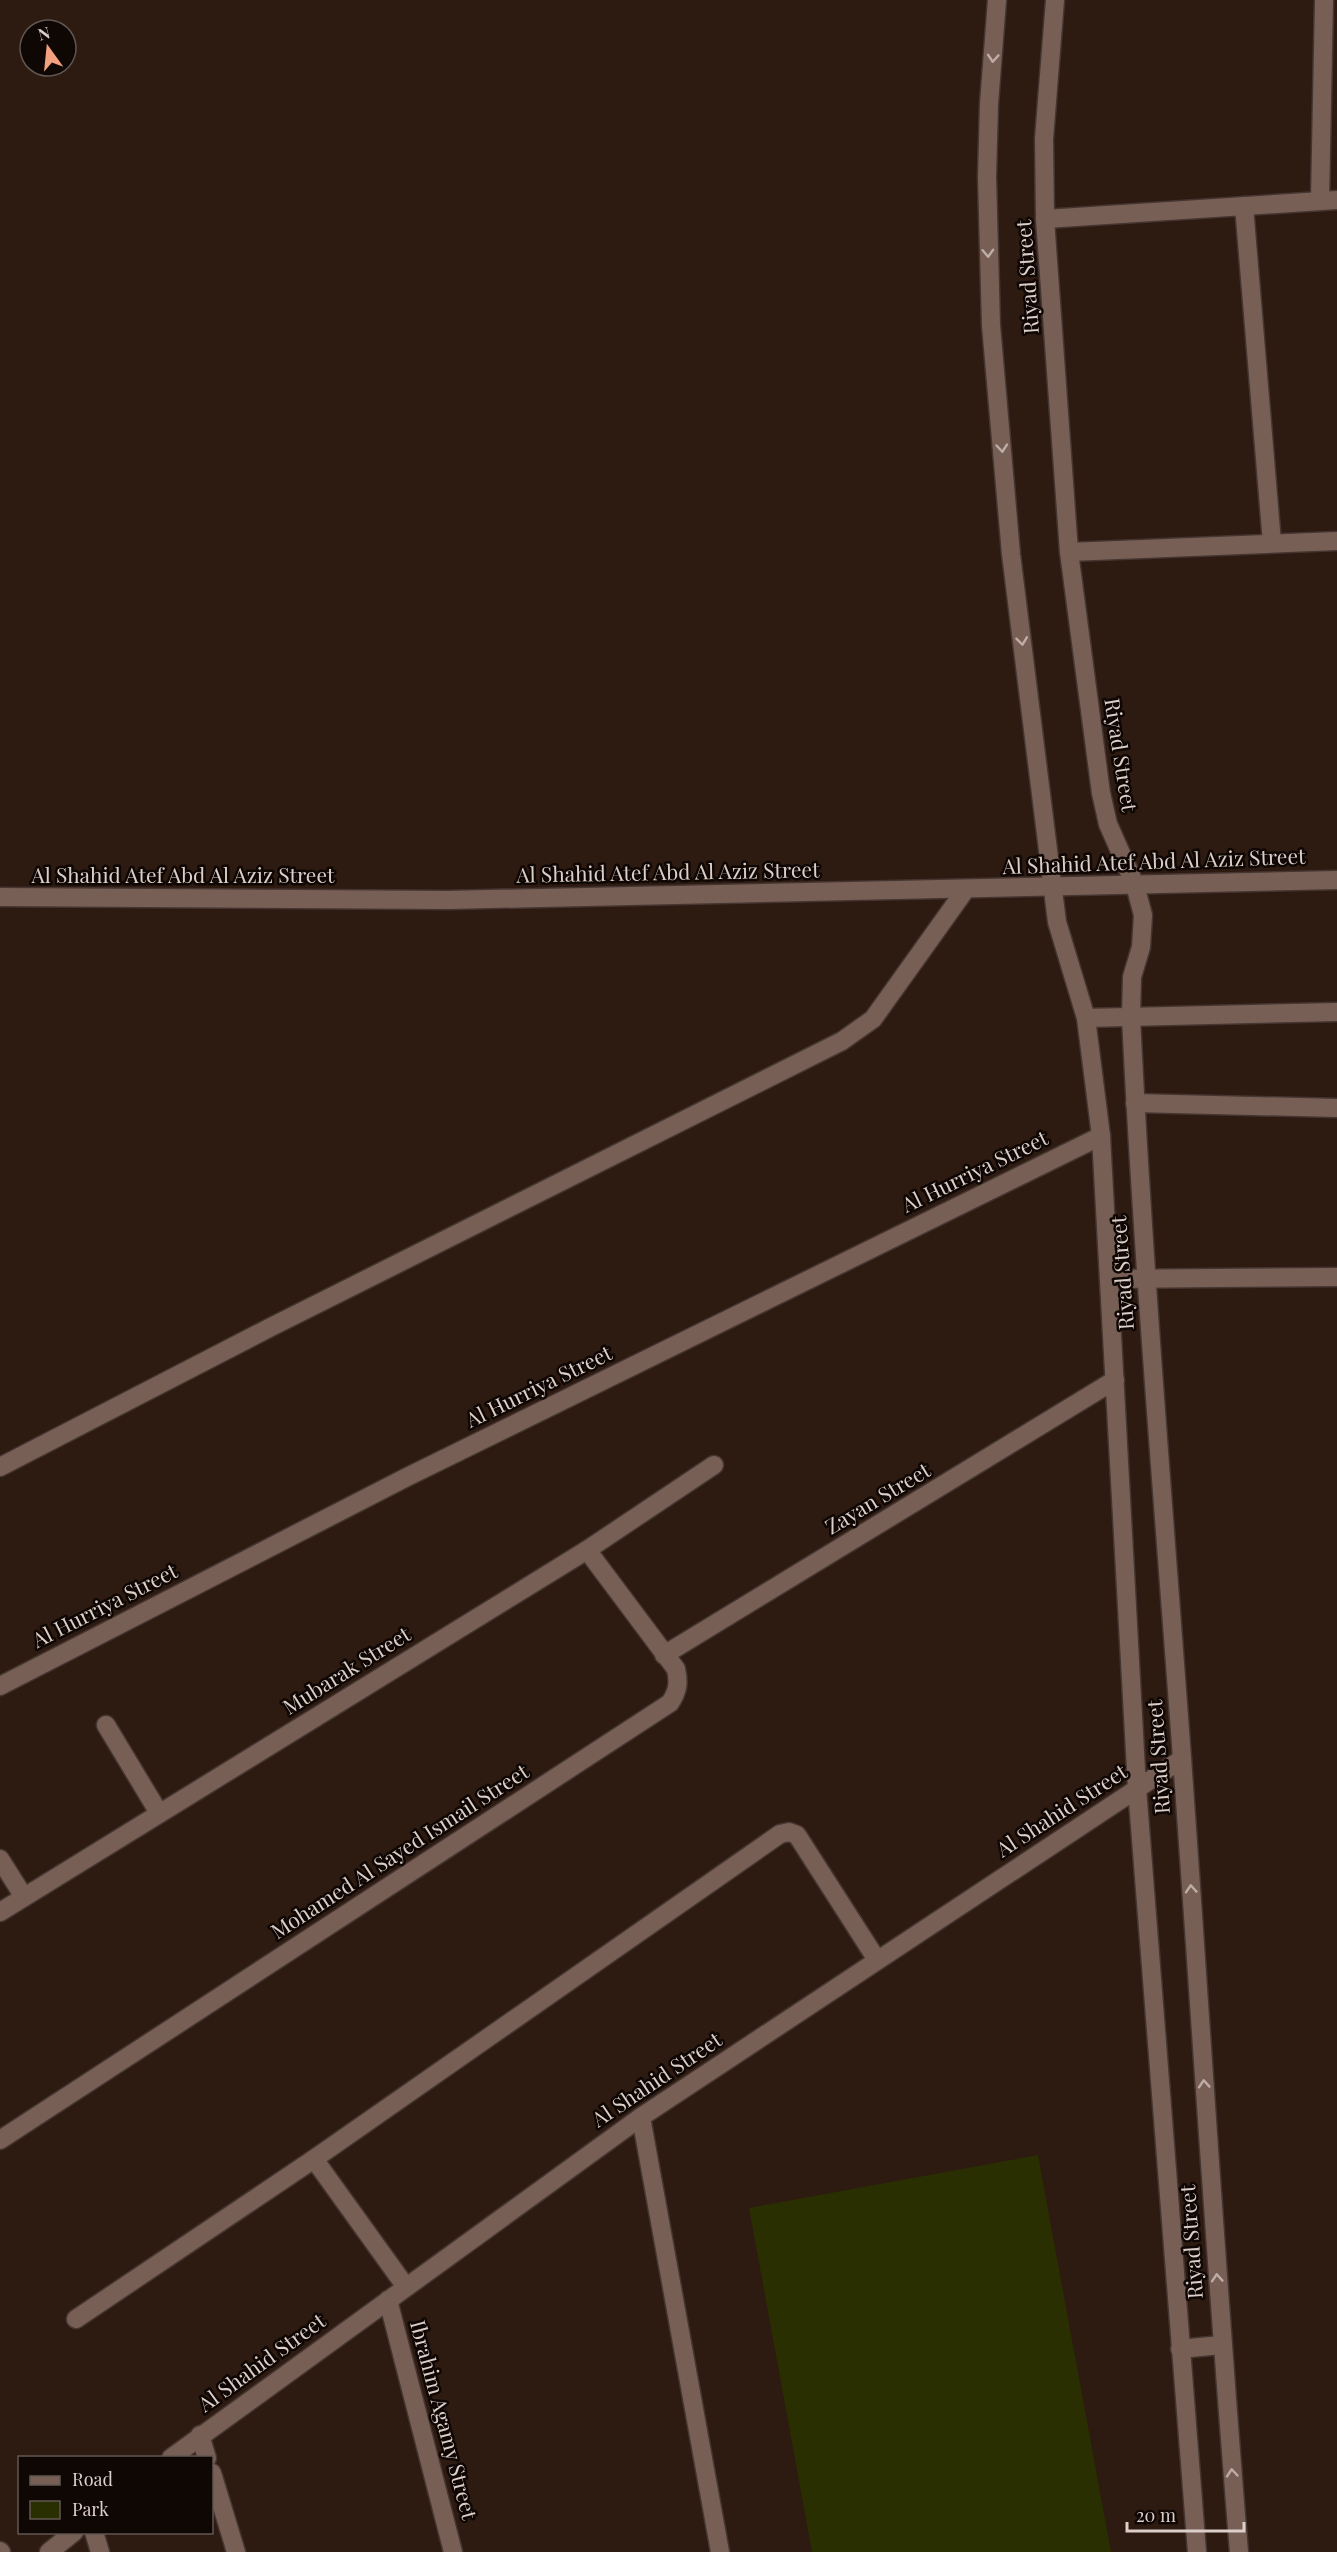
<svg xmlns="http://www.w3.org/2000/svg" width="1337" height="2552" viewBox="0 0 1337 2552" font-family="'Playfair Display',serif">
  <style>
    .green { fill: #292f01 }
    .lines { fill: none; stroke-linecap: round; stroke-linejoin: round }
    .minor-casing { stroke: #453531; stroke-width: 21 }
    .minor { stroke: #785f55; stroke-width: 18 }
    .oneway { stroke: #beada6 }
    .labels { text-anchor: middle; stroke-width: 5; stroke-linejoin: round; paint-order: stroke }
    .street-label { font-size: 21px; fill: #dccec8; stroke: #0f0704 }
  </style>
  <rect width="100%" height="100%" fill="#2d1a11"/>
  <!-- green -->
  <path class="green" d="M1038,2155L1111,2552H812L749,2208Z"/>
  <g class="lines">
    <!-- minor casing -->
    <g class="minor-casing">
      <g id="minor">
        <path d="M997,0L989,104L987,177L991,325L1011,554L1057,922L1086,1018L1101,1136L1137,1788L1197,2552"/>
        <path d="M1055,0L1044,139L1045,219L1069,552L1101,793L1108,824L1135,885L1143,915L1141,947L1132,977L1131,1017C1143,1264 1164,1511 1182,1758C1201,2022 1217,2287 1239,2552"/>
        <path d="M1320,201L1324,0"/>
        <path d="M1244,206L1272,543"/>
        <path d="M1045,219L1337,200"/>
        <path d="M1069,552L1337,541"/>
        <path d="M0,897L448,900L1337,880"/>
        <path d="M1086,1018L1337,1012"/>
        <path d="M1135,1103L1337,1108"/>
        <path d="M1109,1279L1337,1277"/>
        <path d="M0,1467L271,1327L842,1041L873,1019L966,889"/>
        <path d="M664,1655L1115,1380"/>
        <path d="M0,1686L407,1477L1101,1136"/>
        <path d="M106,1725L159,1813"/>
        <path d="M0,1859L24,1897"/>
        <path d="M0,1912L587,1550L714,1465"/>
        <path d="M641,2117L720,2552"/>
        <path d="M0,2140L670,1703C678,1691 679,1683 676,1669L587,1550"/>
        <path d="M314,2159L406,2287"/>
        <path d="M388,2300L453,2552"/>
        <path d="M76,2319L314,2159L780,1834L789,1832L797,1835L877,1960"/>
        <path d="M1180,2349L1221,2345"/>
        <path d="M200,2435L207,2458"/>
        <path d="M171,2458L641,2117L1182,1759"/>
        <path d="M212,2473L236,2552"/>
        <path d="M94,2532L100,2552"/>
        <path d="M0,2551L1,2552"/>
        <path d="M49,2552L74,2532"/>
      </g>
    </g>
    <!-- minor -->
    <use href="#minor" class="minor"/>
  </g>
  <!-- one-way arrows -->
  <defs><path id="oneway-chevron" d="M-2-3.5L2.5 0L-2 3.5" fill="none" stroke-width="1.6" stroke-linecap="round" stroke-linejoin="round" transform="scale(1.5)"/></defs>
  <g class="oneway">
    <use href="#oneway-chevron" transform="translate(993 58) rotate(94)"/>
    <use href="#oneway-chevron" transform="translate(988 253) rotate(88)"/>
    <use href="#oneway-chevron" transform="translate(1002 448) rotate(85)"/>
    <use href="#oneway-chevron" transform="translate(1022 641) rotate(83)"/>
    <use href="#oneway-chevron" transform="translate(1191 1889) rotate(-94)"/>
    <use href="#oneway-chevron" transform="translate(1204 2084) rotate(-94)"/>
    <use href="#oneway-chevron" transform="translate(1217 2278) rotate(-94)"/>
    <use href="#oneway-chevron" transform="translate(1232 2473) rotate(-95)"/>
  </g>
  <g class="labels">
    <!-- street labels -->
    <g class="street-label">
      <text transform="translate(1028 277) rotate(-94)" y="7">Riyad Street</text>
      <text transform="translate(1120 755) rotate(81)" y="7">Riyad Street</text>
      <text transform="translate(1154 862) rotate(-2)" y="7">Al Shahid Atef Abd Al Aziz Street</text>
      <text transform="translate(668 873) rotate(-1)" y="7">Al Shahid Atef Abd Al Aziz Street</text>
      <text x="183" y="883">Al Shahid Atef Abd Al Aziz Street</text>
      <text transform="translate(975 1172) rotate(-26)" y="7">Al Hurriya Street</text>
      <text transform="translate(1123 1273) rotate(-94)" y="7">Riyad Street</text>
      <text transform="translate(539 1387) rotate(-26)" y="7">Al Hurriya Street</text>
      <text transform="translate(878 1499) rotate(-31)" y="7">Zayan Street</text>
      <text transform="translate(105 1606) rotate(-27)" y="7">Al Hurriya Street</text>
      <text transform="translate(347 1671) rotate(-32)" y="7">Mubarak Street</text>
      <text transform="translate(1159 1757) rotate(-94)" y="7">Riyad Street</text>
      <text transform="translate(1062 1811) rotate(-33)" y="7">Al Shahid Street</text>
      <text transform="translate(400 1852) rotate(-33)" y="7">Mohamed Al Sayed Ismail Street</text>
      <text transform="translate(657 2080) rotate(-34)" y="7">Al Shahid Street</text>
      <text transform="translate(1192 2242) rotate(-94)" y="7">Riyad Street</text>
      <text transform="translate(262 2363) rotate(-36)" y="7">Al Shahid Street</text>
      <text transform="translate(443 2420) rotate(75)" y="7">Ibrahim Agamy Street</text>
    </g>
  </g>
  <!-- legend -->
  <rect x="18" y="2456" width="195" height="78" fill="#0f0704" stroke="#615752" stroke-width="1.5"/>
  <rect x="30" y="2476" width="30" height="9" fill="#785f55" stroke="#615752" stroke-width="1.5"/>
  <text x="72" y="2486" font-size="18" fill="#dccec8">Road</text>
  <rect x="30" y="2501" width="30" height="18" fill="#292f01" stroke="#615752" stroke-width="1.5"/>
  <text x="72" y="2516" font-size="18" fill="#dccec8">Park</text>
  <!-- north arrow -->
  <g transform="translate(48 48) rotate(345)"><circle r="28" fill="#0f0704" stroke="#615752" stroke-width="1.5"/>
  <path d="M0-4.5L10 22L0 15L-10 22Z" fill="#f2a07f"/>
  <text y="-9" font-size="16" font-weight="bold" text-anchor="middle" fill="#dccec8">N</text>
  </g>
  <!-- scale -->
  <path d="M1127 2522v9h117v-9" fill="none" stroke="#dccec8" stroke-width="3"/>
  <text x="1136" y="2522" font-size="18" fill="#dccec8" stroke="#0f0704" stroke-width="4.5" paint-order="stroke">20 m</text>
</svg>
